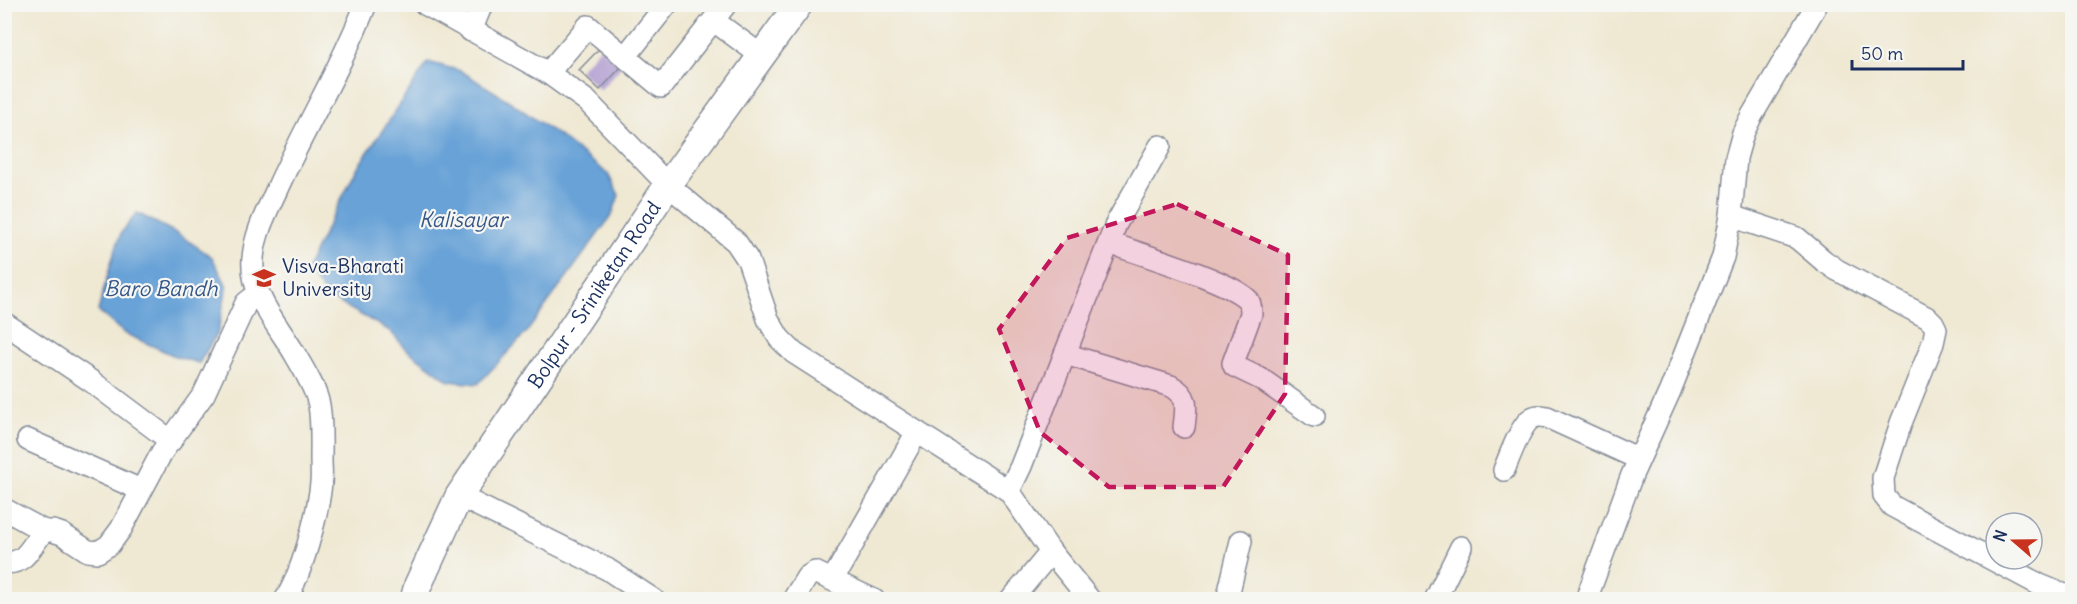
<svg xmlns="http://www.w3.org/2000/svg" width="2077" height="604" viewBox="0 0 2077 604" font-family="Delius,sans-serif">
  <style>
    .water { fill: #67a2d7; stroke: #41689a; stroke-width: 1.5 }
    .building { fill: #af9bd0 }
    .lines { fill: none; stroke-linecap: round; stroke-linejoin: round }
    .minor-casing { stroke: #858c98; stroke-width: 24 }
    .major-casing { stroke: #858c98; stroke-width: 30 }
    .minor { stroke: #fff; stroke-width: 21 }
    .major { stroke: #fff; stroke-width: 27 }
    .marked { fill: #c2185b; fill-opacity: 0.2; stroke: #c2185b; stroke-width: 4.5; stroke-dasharray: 12 8; stroke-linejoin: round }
    .labels { text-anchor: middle; stroke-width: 4.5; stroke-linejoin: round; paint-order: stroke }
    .poi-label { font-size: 20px; fill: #1b2f5e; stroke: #f6f6f2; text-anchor: start }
    .street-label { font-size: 20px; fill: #1b2f5e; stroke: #f6f6f2 }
    .water-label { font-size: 21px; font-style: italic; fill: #365788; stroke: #f6f6f2 }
  </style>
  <rect width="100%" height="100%" fill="#f6f6f2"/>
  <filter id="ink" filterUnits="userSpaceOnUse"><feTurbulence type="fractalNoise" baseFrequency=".0167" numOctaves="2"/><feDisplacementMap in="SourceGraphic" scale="12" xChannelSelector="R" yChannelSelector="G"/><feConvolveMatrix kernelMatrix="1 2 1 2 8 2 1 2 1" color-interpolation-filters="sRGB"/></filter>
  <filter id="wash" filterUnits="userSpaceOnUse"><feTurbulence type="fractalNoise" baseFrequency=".008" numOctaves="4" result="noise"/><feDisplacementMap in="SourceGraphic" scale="24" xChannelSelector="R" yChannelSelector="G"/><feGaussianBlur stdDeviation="1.35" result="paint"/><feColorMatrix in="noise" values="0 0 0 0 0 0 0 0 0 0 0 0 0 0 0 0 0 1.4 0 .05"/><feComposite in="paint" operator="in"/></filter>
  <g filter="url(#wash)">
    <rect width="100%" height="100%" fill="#efe8d2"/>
    <!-- water -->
    <g class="water">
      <path d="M428,62L461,71L509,101L559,136L608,174L619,195L612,215L526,333L478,384L449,381L406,349L390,331L327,296L306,269L356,170Z"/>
      <path d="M137,213L178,234L212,257L227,286L218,332L199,363L175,356L124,333L98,311L111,263L121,233Z"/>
    </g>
    <g id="blocks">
      <!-- building -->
      <path class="building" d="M602,46L622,66L600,90L579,70Z"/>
    </g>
  </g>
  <g filter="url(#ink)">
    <use href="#blocks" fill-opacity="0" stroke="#858c98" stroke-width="1.5"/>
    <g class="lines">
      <!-- minor casing -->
      <g class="minor-casing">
        <g id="minor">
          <path d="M425,4L548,73L587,101L668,185L736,242L748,260L768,319L779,338L794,353L1009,491L1051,552L1090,600"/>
          <path d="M667,4L625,57L661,87L726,4"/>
          <path d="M714,21L762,56"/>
          <path d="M471,31L482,4"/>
          <path d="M548,73L588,26L625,57"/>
          <path d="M1731,216L1797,238L1824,261L1837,270L1928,318L1933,323L1936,329L1933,343L1901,423L1883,478L1884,496L1892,506L2040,585L2072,598"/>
          <path d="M1109,243C1137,253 1231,281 1248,300C1251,304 1251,309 1251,314L1233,363L1234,366L1261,379L1314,416"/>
          <path d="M4,323L91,381L171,441"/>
          <path d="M1065,354L1171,386C1190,396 1186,408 1184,427"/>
          <path d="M28,440L141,490"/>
          <path d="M1504,470C1509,458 1521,424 1532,418C1537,415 1542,416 1547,417L1639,459"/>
          <path d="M1009,491L1021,466L1116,224L1160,146"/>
          <path d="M459,496L607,569L654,600"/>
          <path d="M4,509L44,531"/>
          <path d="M4,562C26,566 32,543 44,531H53L62,534L88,551L98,552L109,545L121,529L162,452L204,394L246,303L251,299L259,296"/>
          <path d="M833,579L917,432"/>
          <path d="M285,600C302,574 318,514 321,483C322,475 321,467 321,460C321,442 322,423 319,405C316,389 304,370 296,356C278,324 250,297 253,258C255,233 267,211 277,189C305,127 341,68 366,4"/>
          <path d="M793,600L807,577L815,572L874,600"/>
          <path d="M1011,600L1051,552"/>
          <path d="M1227,600L1241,541"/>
          <path d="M1435,600L1461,547"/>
          <path d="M1586,600L1632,475L1670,391L1723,257L1731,216L1736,158L1743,133L1751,117L1817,4"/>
        </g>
      </g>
      <!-- major casing -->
      <g class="major-casing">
        <g id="major">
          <path id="s1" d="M414,600L418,585L459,496L668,185L799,4"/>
        </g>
      </g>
      <!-- minor -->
      <use href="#minor" class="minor"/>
      <!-- major -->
      <use href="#major" class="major"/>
    </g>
  </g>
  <!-- marked area -->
  <path class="marked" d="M1177,204L1288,255L1285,394L1223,487H1109L1040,432L999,329L1067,238Z"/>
  <!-- icons -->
  <defs>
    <g id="university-bare" transform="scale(1.8)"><path d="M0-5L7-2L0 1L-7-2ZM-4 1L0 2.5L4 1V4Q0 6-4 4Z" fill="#c8321e" stroke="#f6f6f2" stroke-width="2.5" paint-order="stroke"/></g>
  </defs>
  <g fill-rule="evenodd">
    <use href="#university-bare" x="264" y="278"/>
  </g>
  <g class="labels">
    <!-- poi labels -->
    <g class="poi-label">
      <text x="282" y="273">Visva-Bharati<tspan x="282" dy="23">University</tspan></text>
    </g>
    <!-- street labels -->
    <g class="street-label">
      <text dy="7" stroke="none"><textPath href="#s1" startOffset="356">Bolpur - Sriniketan Road</textPath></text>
    </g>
    <!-- water labels -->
    <g class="water-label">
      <text x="463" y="227">Kalisayar</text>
      <text x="161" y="296">Baro Bandh</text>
    </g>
  </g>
  <!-- margin -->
  <rect width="2077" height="604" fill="none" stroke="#f6f6f2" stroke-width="24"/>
  <!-- north arrow -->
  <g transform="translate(2014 541) rotate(290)"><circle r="28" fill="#f6f6f2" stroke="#9ea6b7" stroke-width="1.5"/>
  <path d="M0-4.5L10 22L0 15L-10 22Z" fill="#c8321e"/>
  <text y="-9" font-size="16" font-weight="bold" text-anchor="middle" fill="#1b2f5e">N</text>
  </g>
  <!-- scale -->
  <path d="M1852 60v9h111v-9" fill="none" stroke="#1b2f5e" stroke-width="3"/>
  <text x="1861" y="60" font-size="18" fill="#1b2f5e" stroke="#f6f6f2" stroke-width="4.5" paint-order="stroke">50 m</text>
</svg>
